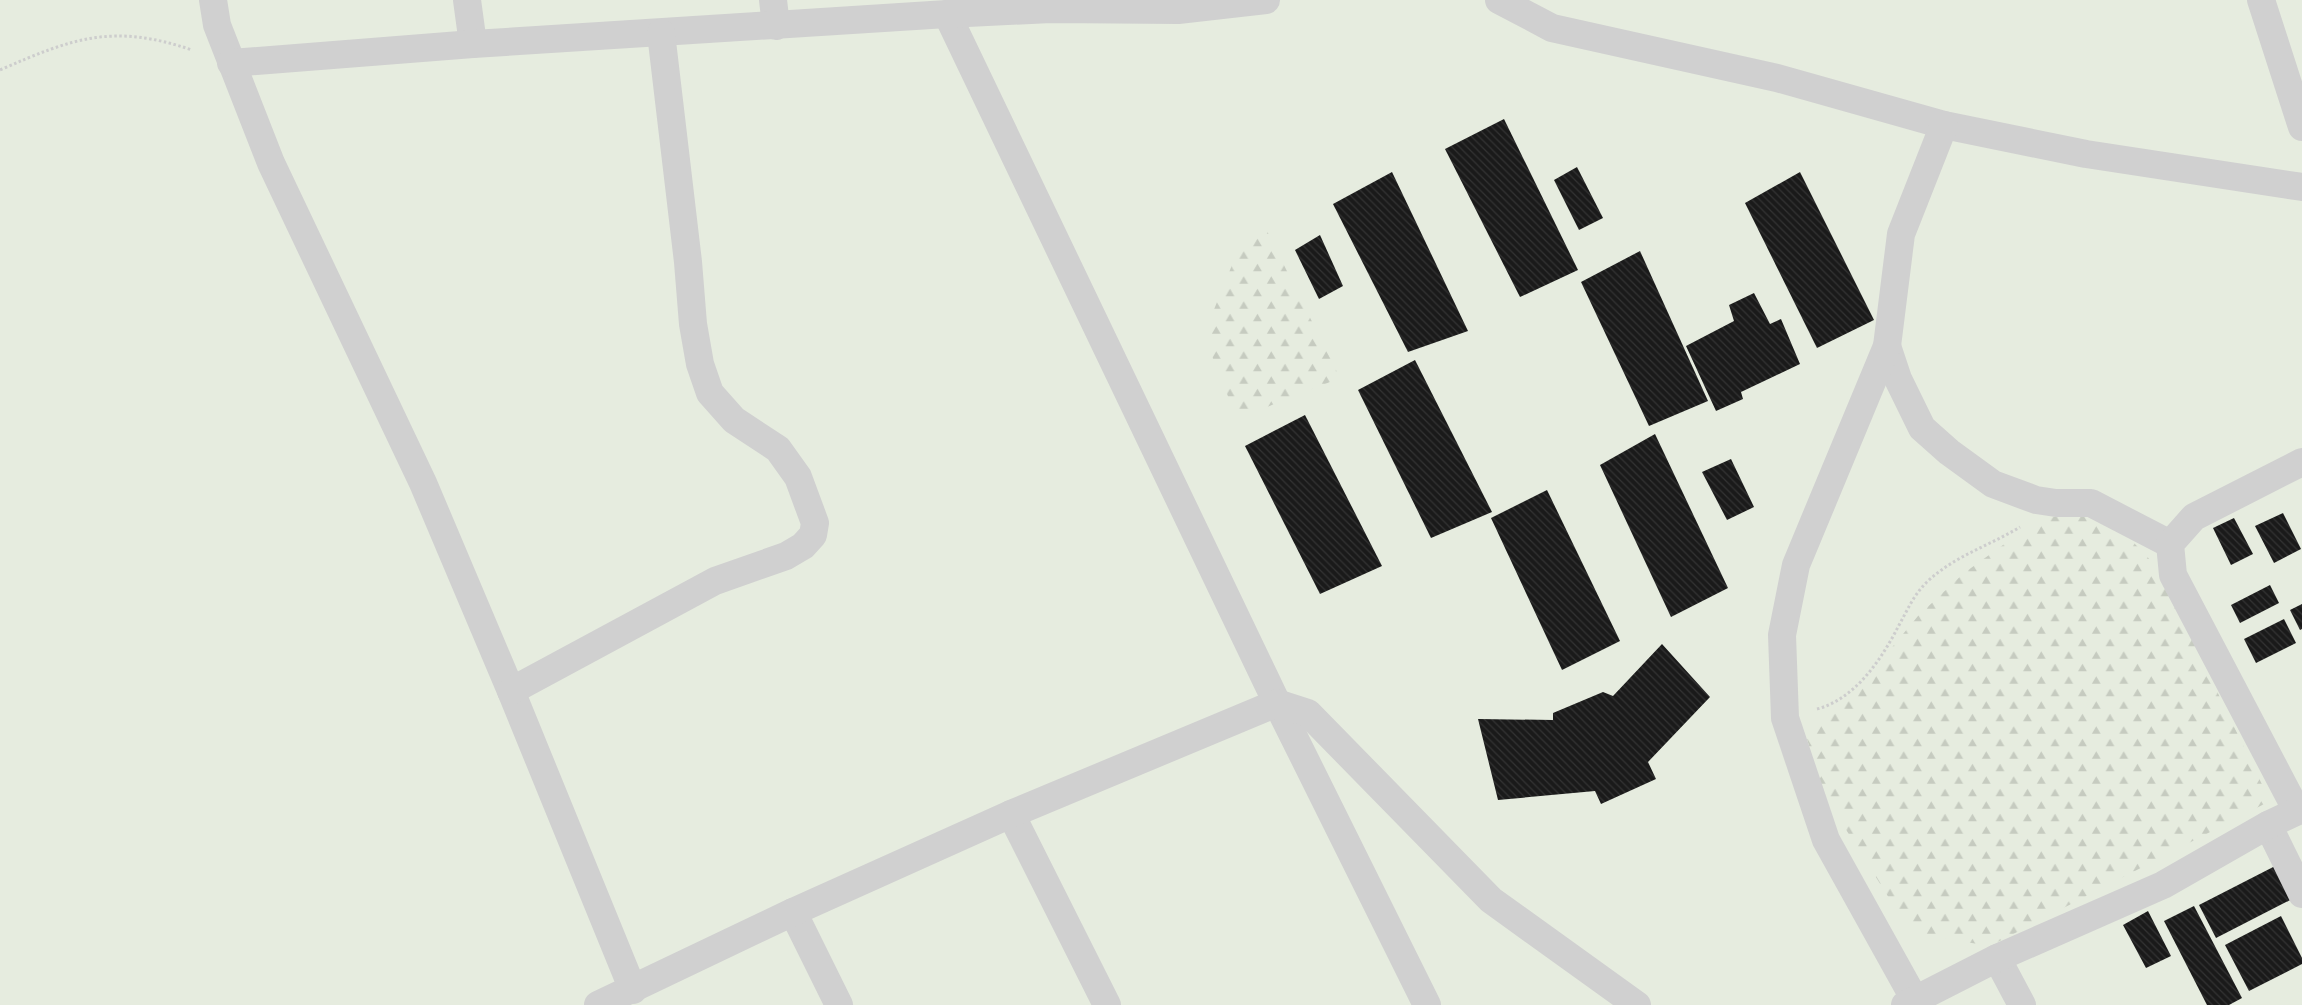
<svg xmlns="http://www.w3.org/2000/svg" width="2302" height="1005" viewBox="0 0 2302 1005" font-family="Mulish,sans-serif">
  <style>
    .green { fill: #e6ecdf }
    .forest { fill: url(#forest-firs) }
    .building { fill: url(#building-back-hatch) }
    .lines { fill: none; stroke-linecap: round; stroke-linejoin: round }
    .path { stroke: #cdcdcd; stroke-width: 3; stroke-dasharray: 2.5 2.5; stroke-linecap: butt }
    .minor { stroke: #d0d0d0; stroke-width: 28 }
  </style>
  <defs>
    <pattern id="forest-firs" width="22" height="20" patternUnits="userSpaceOnUse" patternTransform="scale(1.25)"><rect width="22" height="20" fill="#e6ecdf"/><path d="M5 1l3.5 6h-7zM16 11l3.5 6h-7z" fill="#c6cbc0"/></pattern>
    <pattern id="building-back-hatch" width="6" height="6" patternUnits="userSpaceOnUse" patternTransform="scale(1.25)"><rect width="6" height="6" fill="#1a1a1a"/><path d="M-1 5l2 2M0 0l6 6M5-1l2 2" fill="none" stroke="#333"/></pattern>
  </defs>
  <rect width="100%" height="100%" fill="#fff"/>
  <!-- green -->
  <rect class="green" x="0" y="0" width="2302" height="1005"/>
  <!-- forest -->
  <g class="forest">
    <path d="M1264,225L1340,378L1237,419L1210,351L1213,312L1232,265Z"/>
    <path d="M2080,510L2134,543L2157,567L2270,801L1990,946L1911,933L1823,793L1805,732L1849,699L1918,616L1964,573L2035,522Z"/>
  </g>
  <!-- building -->
  <g class="building">
    <path d="M1504,119L1578,270L1520,297L1445,149Z"/>
    <path d="M1577,167L1603,218L1579,230L1554,180Z"/>
    <path d="M1392,172L1468,331L1408,352L1333,204Z"/>
    <path d="M1800,172L1874,320L1817,348L1745,203Z"/>
    <path d="M1320,235L1343,286L1319,299L1295,250Z"/>
    <path d="M1640,251L1708,401L1649,426L1581,282Z"/>
    <path d="M1754,293L1770,324L1781,319L1800,364L1741,392L1743,399L1716,411L1686,346L1734,321L1729,305Z"/>
    <path d="M1415,360L1492,512L1431,538L1358,390Z"/>
    <path d="M1305,415L1382,566L1320,594L1245,446Z"/>
    <path d="M1655,434L1728,588L1671,617L1600,465Z"/>
    <path d="M1731,459L1754,507L1727,520L1702,472Z"/>
    <path d="M1547,490L1620,641L1562,670L1491,518Z"/>
    <path d="M2283,513L2301,549L2274,563L2255,526Z"/>
    <path d="M2234,518L2253,554L2231,565L2213,528Z"/>
    <path d="M2270,585L2279,603L2240,623L2231,605Z"/>
    <path d="M2302,604V629L2300,630L2290,610Z"/>
    <path d="M2284,619L2296,643L2256,663L2244,639Z"/>
    <path d="M1662,644L1710,697L1648,762L1656,779L1601,804L1595,791L1498,800L1478,719L1553,720V713L1603,692L1613,696Z"/>
    <path d="M2281,863L2298,896L2216,938L2199,905Z"/>
    <path d="M2194,906L2242,998L2229,1005H2207L2164,921Z"/>
    <path d="M2148,911L2171,956L2146,968L2123,925Z"/>
    <path d="M2281,916L2302,958V964L2249,991L2225,945Z"/>
  </g>
  <g class="lines">
    <!-- path -->
    <g class="path">
      <path d="M0,70C73,38 113,23 192,50"/>
      <path d="M1817,709C1855,699 1881,660 1898,627C1907,611 1914,594 1927,582C1954,556 1989,546 2020,527"/>
    </g>
    <!-- minor -->
    <g class="minor">
      <path d="M213,0L217,25L271,163L423,483L511,691L633,990"/>
      <path d="M467,0L473,44"/>
      <path d="M773,0L776,26"/>
      <path d="M1499,0L1552,28L1777,78L1944,125L2086,154L2302,187"/>
      <path d="M2261,0L2302,127"/>
      <path d="M947,14L1277,703L1427,1005"/>
      <path d="M231,63L473,44L947,14L1051,9L1178,10L1266,0"/>
      <path d="M1887,346L1898,379L1922,428L1949,452L1993,484L2036,500L2056,503H2091L2170,544"/>
      <path d="M511,691L715,581L786,556L803,546L813,535L815,523L798,477L778,449L734,420L710,393L700,364L693,324L688,262L661,33"/>
      <path d="M2297,811L2173,575L2170,544L2194,517L2302,462"/>
      <path d="M1011,814L1107,1005"/>
      <path d="M2268,825L2302,894"/>
      <path d="M793,912L839,1005"/>
      <path d="M1997,958L2022,1005"/>
      <path d="M1915,1000L1826,840L1785,718L1782,635L1796,565L1887,346L1901,234L1944,125"/>
      <path d="M598,1005L793,912L1011,814L1277,703L1308,713L1491,900L1637,1005"/>
      <path d="M1905,1005L1997,958L2163,885L2268,825L2302,809"/>
    </g>
  </g>
</svg>
